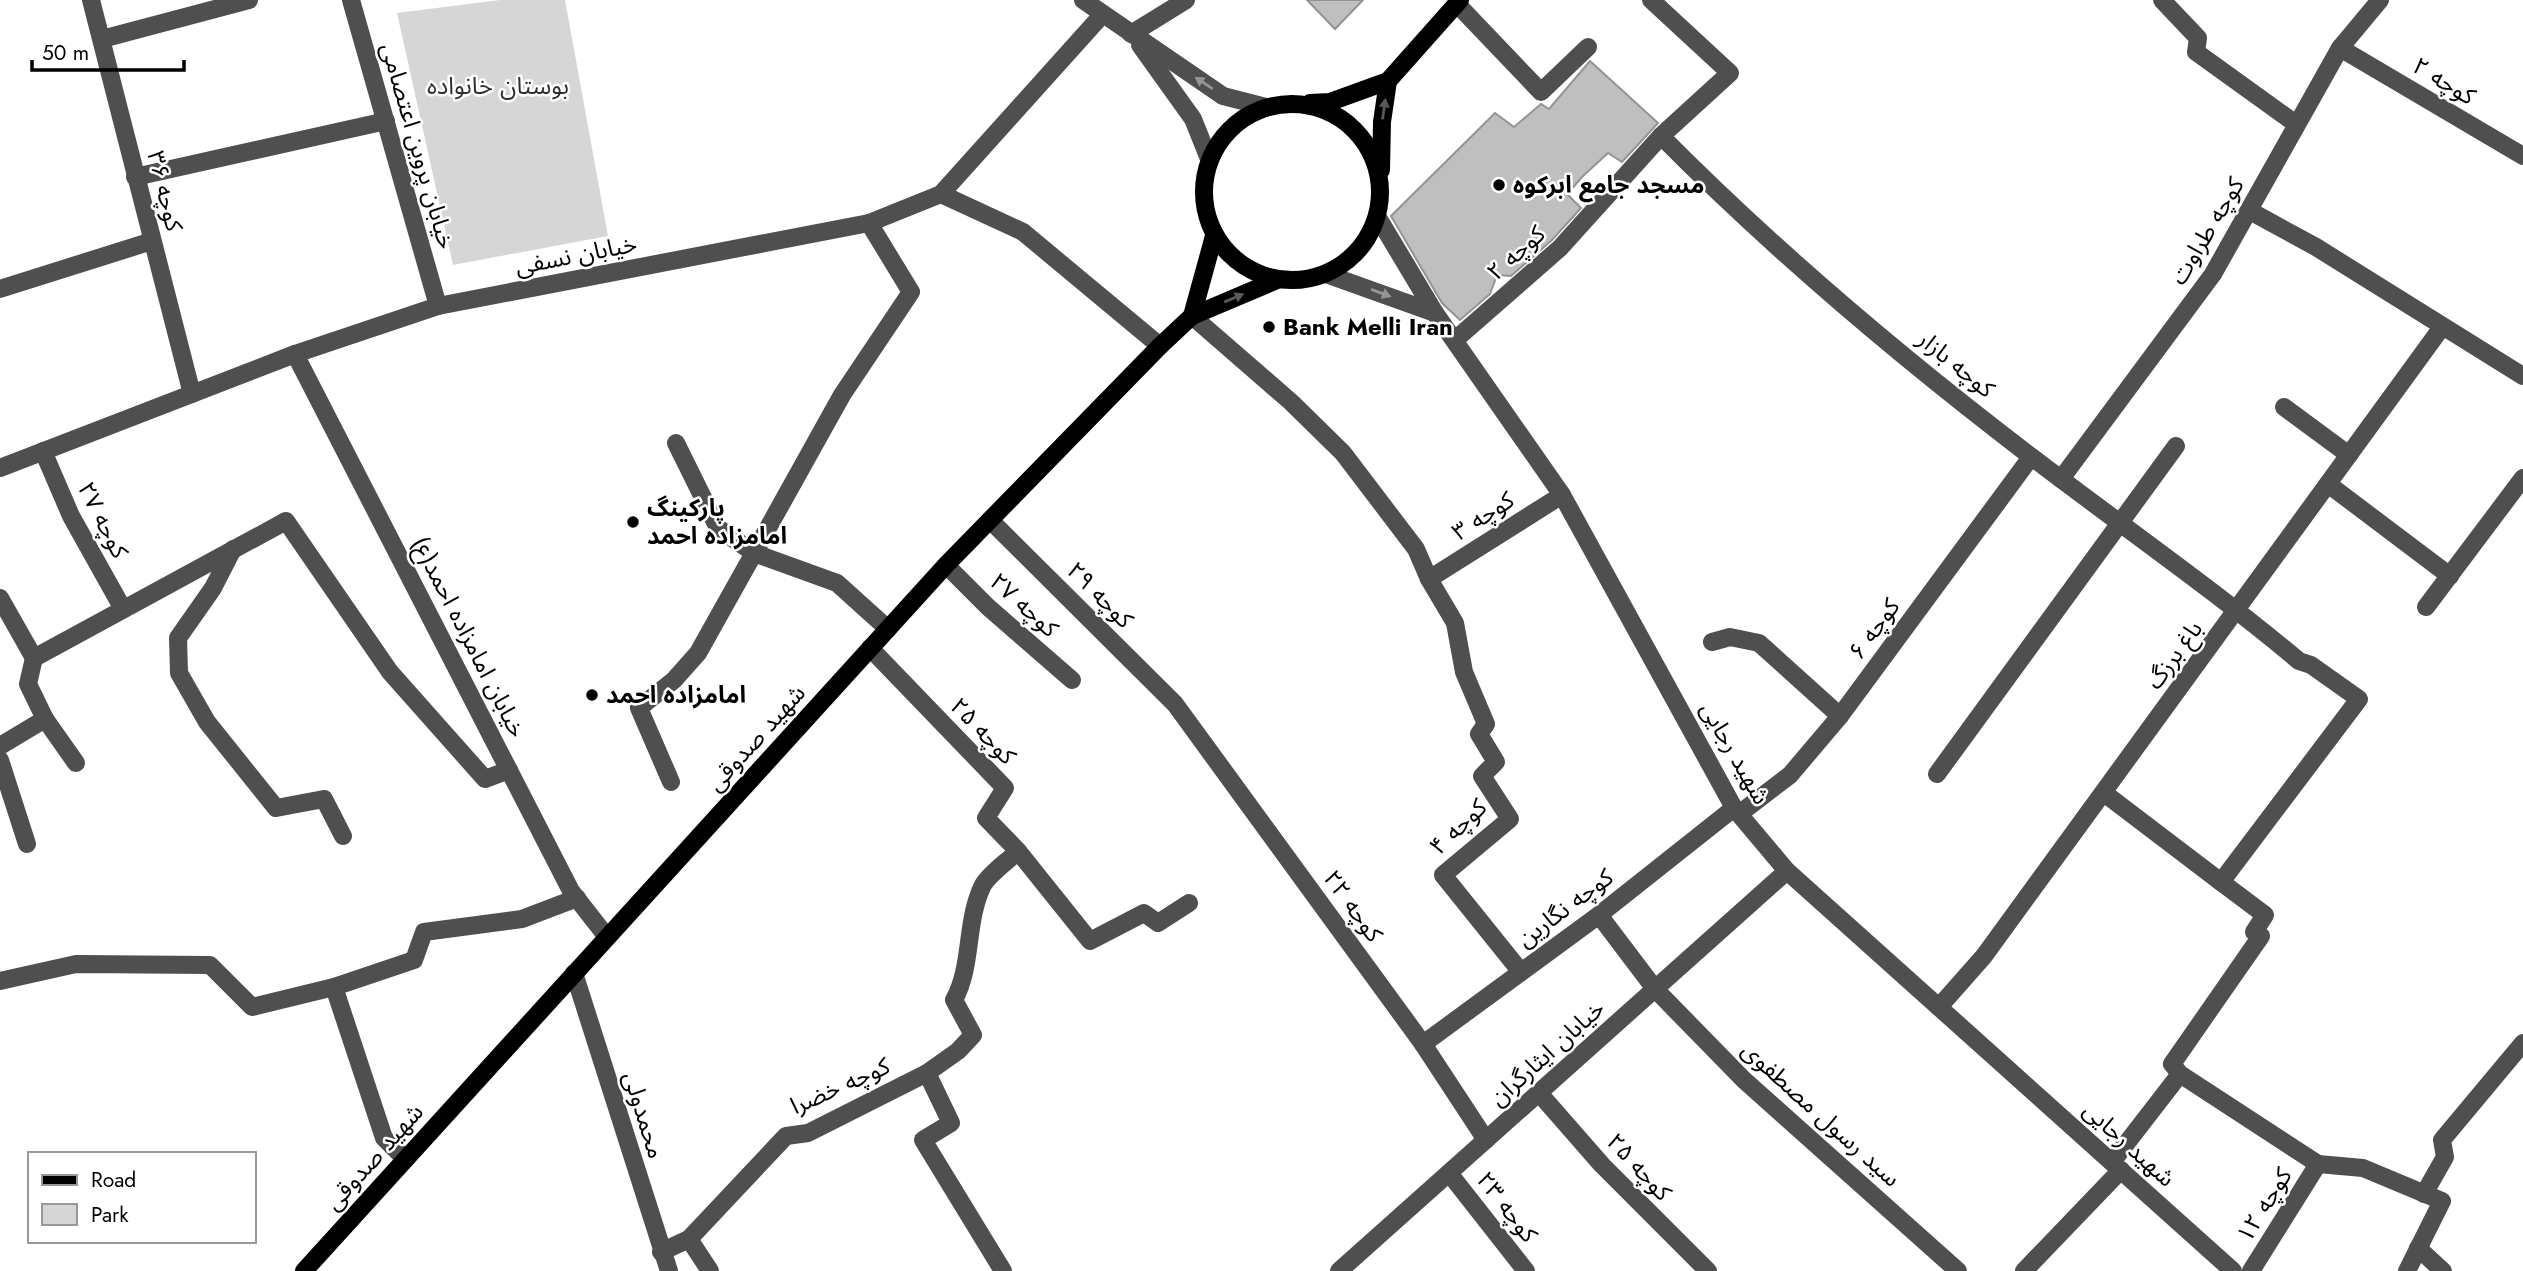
<svg xmlns="http://www.w3.org/2000/svg" width="2523" height="1271" viewBox="0 0 2523 1271" font-family="Jost,'Noto Sans Arabic',sans-serif">
  <style>
    .green { fill: #d6d6d6 }
    .building { fill: #bfbfbf; stroke: #939393; stroke-width: 2 }
    .lines { fill: none; stroke-linecap: round; stroke-linejoin: round }
    .minor { stroke: #4f4f4f; stroke-width: 18 }
    .major { stroke: #000; stroke-width: 18 }
    .oneway { fill: #959595 }
    .oneway2 { fill: #595959 }
    .poi-dot { fill: #000; stroke: #fff; stroke-width: 2.5 }
    .labels { text-anchor: middle; stroke-width: 5; stroke-linejoin: round; paint-order: stroke }
    .street-label { font-size: 24px; fill: #000; stroke: #fff }
    .park-label { font-size: 24px; fill: #2d2d2d; stroke: #fff }
    .poi-label { font-size: 24px; font-weight: bold; fill: #000; stroke: #fff; text-anchor: start }
  </style>
  <rect width="100%" height="100%" fill="#fff"/>
  <!-- green -->
  <path class="green" d="M500,0H565L608,236L453,265L397,13Z"/>
  <!-- building -->
  <g class="building">
    <path d="M1307,0H1363L1335,29Z"/>
    <path d="M1590,61L1658,123L1622,162L1608,153L1583,176L1567,194L1581,208L1552,240L1511,276L1497,275L1490,294L1460,320L1442,303L1391,216L1495,113L1514,127L1541,104L1549,109Z"/>
  </g>
  <g class="lines">
    <!-- minor -->
    <g class="minor">
      <path d="M91,0L192,394"/>
      <path d="M351,0L438,306"/>
      <path d="M1083,0L1223,96L1266,107"/>
      <path d="M2162,0L2198,38L2196,52L2296,124"/>
      <path d="M1457,4L1541,92L1588,47"/>
      <path d="M1131,34L1186,0"/>
      <path d="M102,39L249,0"/>
      <path d="M1140,45L1193,119L1209,159"/>
      <path d="M2340,48L2523,156"/>
      <path d="M1661,136C1776,252 1903,359 2033,458C2122,526 2213,589 2299,661L2311,665L2359,699L2221,882L2265,915L2254,932L2261,936L2172,1064L2180,1074L2318,1164L2363,1168L2442,1201L2407,1271"/>
      <path d="M135,177L386,121"/>
      <path d="M941,194L1023,232L1160,346"/>
      <path d="M2250,211L2316,247L2523,376"/>
      <path d="M1377,216L1435,313L1562,495L1734,808L1787,871L2233,1271"/>
      <path d="M869,223L911,292L842,395L754,553L837,583L888,629"/>
      <path d="M1326,274L1435,313"/>
      <path d="M0,289L152,241"/>
      <path d="M1192,316L1291,402L1343,453L1416,549L1429,579L1455,623L1464,672L1486,724L1479,734L1496,762L1482,776L1510,819L1443,875L1521,972"/>
      <path d="M1456,339L1560,248L1661,136L1730,73L1651,0"/>
      <path d="M295,354L571,891L607,937"/>
      <path d="M2284,407L2349,455"/>
      <path d="M43,451L71,516L123,609"/>
      <path d="M0,468L295,354L438,306L869,223L941,194L1102,15"/>
      <path d="M2061,479L2213,274L2340,48L2380,0"/>
      <path d="M2328,484L2450,576"/>
      <path d="M990,520L1175,704L1423,1044L1486,1140"/>
      <path d="M233,549L213,588L178,638L179,673L207,722L276,808L324,799L343,836"/>
      <path d="M946,565L988,607L1072,680"/>
      <path d="M1429,579L1562,495"/>
      <path d="M0,598L34,658"/>
      <path d="M2426,607L2523,478"/>
      <path d="M1712,642L1730,637L1759,643L1840,716"/>
      <path d="M870,648L1005,788L986,818L1018,851"/>
      <path d="M45,719L76,763"/>
      <path d="M0,746L45,719L28,684L34,658L286,521L390,672L485,779L509,770"/>
      <path d="M0,760L27,844"/>
      <path d="M1937,774L2176,446"/>
      <path d="M671,782L639,708L674,680L698,653L754,553L718,528L676,443"/>
      <path d="M2104,793L2221,882"/>
      <path d="M1739,814L1790,775L1840,716L2031,457"/>
      <path d="M1599,915L1655,989L1744,1080L1958,1271"/>
      <path d="M574,973L669,1271"/>
      <path d="M0,981L76,964L210,965L252,1007L334,987L414,960L424,932L522,919L577,898"/>
      <path d="M334,987L384,1138L405,1159"/>
      <path d="M1939,1007L1984,956L2442,327"/>
      <path d="M1423,1044L1599,915L1734,808"/>
      <path d="M1539,1093L1602,1165L1708,1271"/>
      <path d="M2112,1162L2180,1074"/>
      <path d="M1449,1173L1526,1271"/>
      <path d="M2424,1194L2445,1157L2442,1140L2523,1043"/>
      <path d="M689,1239L786,1136L808,1133L927,1073"/>
      <path d="M2418,1248L2443,1271"/>
      <path d="M661,1252L689,1239L710,1271"/>
      <path d="M1003,1271L923,1140L951,1123L927,1073L958,1051L973,1035L954,1000C973,966 965,921 983,885C990,873 1008,861 1018,851L1090,941L1144,913L1158,923L1189,903"/>
      <path d="M1339,1271L1787,871"/>
      <path d="M2024,1271L2121,1170"/>
      <path d="M2251,1271L2318,1164"/>
    </g>
    <!-- major -->
    <g class="major">
      <path d="M1310,103L1330,102L1388,81L1460,0"/>
      <circle cx="1292" cy="192" r="88"/>
      <path d="M1381,170L1382,122L1388,81"/>
      <path d="M1192,316L1214,236"/>
      <path d="M304,1271L946,565L1160,346L1192,316L1277,280"/>
    </g>
  </g>
  <!-- one-way arrows -->
  <defs><path id="oneway-solid" d="M-6-.8H1V-3.2L6.5 0L1 3.2V.8H-6Z" transform="scale(1.75)"/></defs>
  <g class="oneway">
    <use href="#oneway-solid" transform="translate(1204 83) rotate(-146)"/>
    <use href="#oneway-solid" transform="translate(1381 293) rotate(20)"/>
  </g>
  <g class="oneway2">
    <use href="#oneway-solid" transform="translate(1384 109) rotate(-82)"/>
    <use href="#oneway-solid" transform="translate(1234 298) rotate(-23)"/>
  </g>
  <!-- markers -->
  <g class="poi-dot">
    <circle cx="1499" cy="185" r="7"/>
    <circle cx="1269" cy="327" r="7"/>
    <circle cx="633" cy="522" r="7"/>
    <circle cx="592" cy="695" r="7"/>
  </g>
  <g class="labels">
    <!-- street labels -->
    <g class="street-label">
      <text transform="translate(2444 81) rotate(31)" y="8">کوچه ۲</text>
      <text transform="translate(418 146) rotate(74)" y="8">خیابان پروین اعتصامی</text>
      <text transform="translate(165 191) rotate(76)" y="8">کوچه ۳۶</text>
      <text transform="translate(2207 231) rotate(-59)" y="8">کوچه طراوت</text>
      <text transform="translate(1516 253) rotate(-42)" y="8">کوچه ۲</text>
      <text transform="translate(576 255) rotate(-11)" y="8">خیابان نسفی</text>
      <text transform="translate(1956 364) rotate(39)" y="8">کوچه بازار</text>
      <text transform="translate(1483 516) rotate(-33)" y="8">کوچه ۳</text>
      <text transform="translate(103 520) rotate(63)" y="8">کوچه ۲۷</text>
      <text transform="translate(1100 595) rotate(45)" y="8">کوچه ۲۹</text>
      <text transform="translate(1024 605) rotate(42)" y="8">کوچه ۲۷</text>
      <text transform="translate(1874 629) rotate(-54)" y="8">کوچه ۶</text>
      <text transform="translate(469 637) rotate(63)" y="8">خیابان امامزاده احمد(ع)</text>
      <text transform="translate(2174 655) rotate(-54)" y="8">باغ برزگ</text>
      <text transform="translate(983 731) rotate(46)" y="8">کوچه ۲۵</text>
      <text transform="translate(756 738) rotate(-48)" y="8">شهید صدوقی</text>
      <text transform="translate(1735 753) rotate(60)" y="8">شهید رجایی</text>
      <text transform="translate(1458 827) rotate(-44)" y="8">کوچه ۴</text>
      <text transform="translate(1353 906) rotate(54)" y="8">کوچه ۲۲</text>
      <text transform="translate(1565 908) rotate(-37)" y="8">کوچه نگارین</text>
      <text transform="translate(1547 1053) rotate(-42)" y="8">خیابان ایثارگران</text>
      <text transform="translate(840 1086) rotate(-24)" y="8">کوچه خضرا</text>
      <text transform="translate(1821 1114) rotate(42)" y="8">سید رسول مصطفوی</text>
      <text transform="translate(644 1115) rotate(73)" y="8">محمدولی</text>
      <text transform="translate(2129 1144) rotate(42)" y="8">شهید رجایی</text>
      <text transform="translate(374 1157) rotate(-48)" y="8">شهید صدوقی</text>
      <text transform="translate(1639 1167) rotate(47)" y="8">کوچه ۲۵</text>
      <text transform="translate(2264 1205) rotate(-58)" y="8">کوچه ۱۲</text>
      <text transform="translate(1507 1207) rotate(52)" y="8">کوچه ۲۳</text>
    </g>
    <!-- park labels -->
    <g class="park-label">
      <text x="498" y="94">بوستان خانواده</text>
    </g>
    <!-- poi labels -->
    <g class="poi-label">
      <text x="1513" y="193">مسجد جامع ابرکوه</text>
      <text x="1283" y="335">Bank Melli Iran</text>
      <text x="647" y="516">پارکینگ<tspan x="647" dy="28">امامزاده احمد</tspan></text>
      <text x="606" y="703">امامزاده احمد</text>
    </g>
  </g>
  <!-- legend -->
  <rect x="28" y="1152" width="228" height="91" fill="#ffffff" stroke="#999999" stroke-width="2"/>
  <rect x="42" y="1175" width="35" height="10" fill="#000000" stroke="#999999" stroke-width="2"/>
  <text x="91" y="1187" font-size="21" fill="#000000">Road</text>
  <rect x="42" y="1204" width="35" height="21" fill="#d6d6d6" stroke="#999999" stroke-width="2"/>
  <text x="91" y="1222" font-size="21" fill="#000000">Park</text>
  <!-- scale -->
  <path d="M32 60v10h152v-10" fill="none" stroke="#000000" stroke-width="3.5"/>
  <text x="42" y="60" font-size="21" fill="#000000" stroke="#ffffff" stroke-width="5" paint-order="stroke">50 m</text>
</svg>
